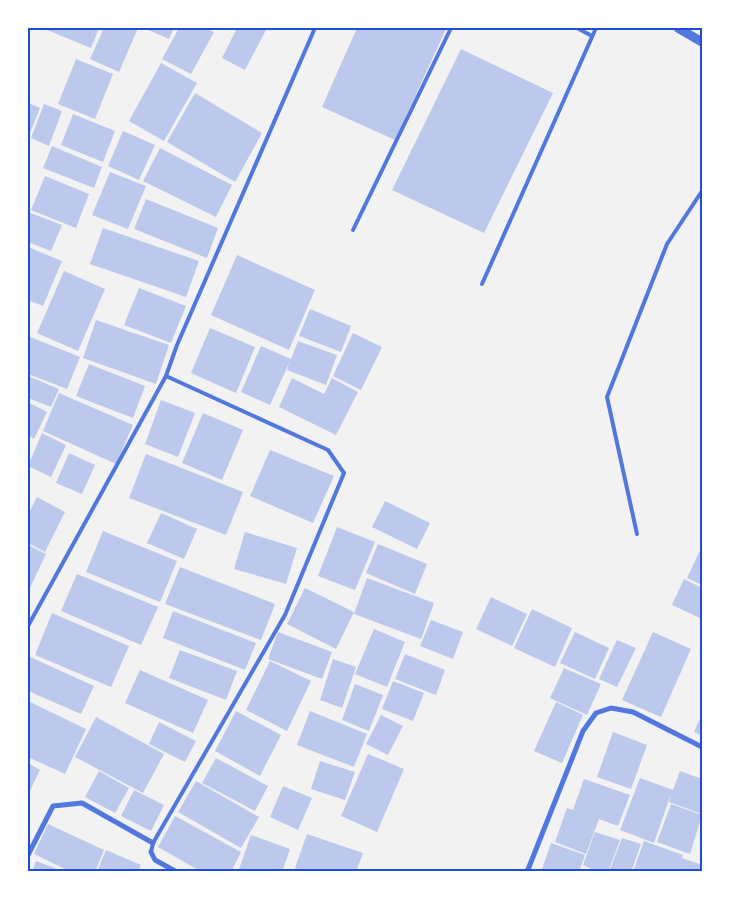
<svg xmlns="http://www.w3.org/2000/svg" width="730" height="899" viewBox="0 0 730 899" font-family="Mulish,sans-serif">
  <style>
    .building { fill: #bdc9ec }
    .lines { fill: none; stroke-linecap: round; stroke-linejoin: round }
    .service { stroke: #5277de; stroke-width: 4 }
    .minor { stroke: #5277de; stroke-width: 5 }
    .tertiary { stroke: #5277de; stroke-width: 9 }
    .neatline { fill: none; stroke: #1d4ed8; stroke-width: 2 }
  </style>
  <rect width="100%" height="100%" fill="#f2f2f2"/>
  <!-- building -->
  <g class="building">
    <path d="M42,28H99L91,48Z"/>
    <path d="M104,28H138L119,72L90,59Z"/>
    <path d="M144,28H174L169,39Z"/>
    <path d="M179,28H206L214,32L191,74L162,59Z"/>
    <path d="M237,28H267L245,70L222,58Z"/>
    <path d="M357,28H442L446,29L395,140L322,107Z"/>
    <path d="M461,49L553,93L484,233L392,190Z"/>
    <path d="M76,59L113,74L95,119L58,104Z"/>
    <path d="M161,63L197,83L164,141L129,121Z"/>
    <path d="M195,93L262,133L235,182L167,142Z"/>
    <path d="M28,103L40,108L28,138Z"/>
    <path d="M44,104L62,111L49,146L31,138Z"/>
    <path d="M73,114L115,131L103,162L61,145Z"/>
    <path d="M123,131L155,145L139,180L108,166Z"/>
    <path d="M52,146L102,167L94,188L43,168Z"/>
    <path d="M160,148L232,185L216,217L143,181Z"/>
    <path d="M110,172L146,186L128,229L92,215Z"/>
    <path d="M45,176L89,194L76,228L31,210Z"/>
    <path d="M146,199L218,228L207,258L134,229Z"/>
    <path d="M28,212L62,225L51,251L28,242Z"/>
    <path d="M103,228L199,261L186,297L90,264Z"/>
    <path d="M28,247L62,261L43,306L28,300Z"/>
    <path d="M237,255L315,290L289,350L211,315Z"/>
    <path d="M64,271L105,289L78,351L37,333Z"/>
    <path d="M139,288L186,306L171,343L124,325Z"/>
    <path d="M310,309L351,326L341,352L299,336Z"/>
    <path d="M96,320L169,345L156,384L83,358Z"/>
    <path d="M210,328L255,347L236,393L191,373Z"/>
    <path d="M353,333L382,347L361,390L333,376Z"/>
    <path d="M28,336L80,357L67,389L28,374Z"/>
    <path d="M298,341L337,355L326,385L287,370L290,361L270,405L241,392L261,346L291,359Z"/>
    <path d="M89,364L145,386L133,418L76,396Z"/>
    <path d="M28,376L59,389L51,407L28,398Z"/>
    <path d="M292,378L324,394L332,378L358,392L336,435L279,407Z"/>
    <path d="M59,393L133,425L116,464L43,431Z"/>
    <path d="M161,400L195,413L178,457L145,444Z"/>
    <path d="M28,402L47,412L34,439L28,435Z"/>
    <path d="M203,413L243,430L222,480L182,463Z"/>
    <path d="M42,433L66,445L51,477L28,466Z"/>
    <path d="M270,450L334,476L313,523L250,496Z"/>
    <path d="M69,453L95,465L82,494L56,483Z"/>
    <path d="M146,454L243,492L226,535L129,498Z"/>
    <path d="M37,497L65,512L45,552L28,543V515Z"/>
    <path d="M385,501L430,523L417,549L372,527Z"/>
    <path d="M161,513L197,529L184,559L147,543Z"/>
    <path d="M337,527L375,542L355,590L318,576Z"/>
    <path d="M103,531L177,561L160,602L86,572Z"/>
    <path d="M245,532L297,548L286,584L234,569Z"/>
    <path d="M378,544L427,564L415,594L366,573Z"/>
    <path d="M28,545L46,554L28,592Z"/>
    <path d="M702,546V585L687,578Z"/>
    <path d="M180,567L275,604L261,640L165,604Z"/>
    <path d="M77,574L158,607L141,645L61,611Z"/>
    <path d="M367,578L434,603L421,639L354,614Z"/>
    <path d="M684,579L702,588V619L672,605Z"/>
    <path d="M305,588L354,612L336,649L287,624Z"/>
    <path d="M491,597L527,614L512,646L476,629Z"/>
    <path d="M532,609L572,628L555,667L514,648Z"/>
    <path d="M173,611L256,643L245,670L163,638Z"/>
    <path d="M52,613L129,646L111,687L35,655Z"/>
    <path d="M431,620L463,632L453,659L420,646Z"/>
    <path d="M374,629L405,642L387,687L355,674Z"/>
    <path d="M278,632L332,652L322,679L268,659Z"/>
    <path d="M575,632L609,648L595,679L560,663Z"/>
    <path d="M653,632L691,649L661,717L622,700Z"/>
    <path d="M617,640L636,648L617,687L599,679Z"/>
    <path d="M180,650L237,671L226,700L169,678Z"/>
    <path d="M405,654L445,670L436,695L395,679Z"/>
    <path d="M28,656L94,686L81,714L28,691Z"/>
    <path d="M333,659L356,667L342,708L320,700Z"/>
    <path d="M270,661L311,681L287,731L246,710Z"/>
    <path d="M564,668L601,684L587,715L550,698Z"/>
    <path d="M140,670L208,700L193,733L125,703Z"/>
    <path d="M393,681L424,693L413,721L382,709Z"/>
    <path d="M355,684L383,695L369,731L342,720Z"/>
    <path d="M28,701L86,729L65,774L28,757Z"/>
    <path d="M556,702L583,715L562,763L534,751Z"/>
    <path d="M236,711L281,735L260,776L215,751Z"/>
    <path d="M310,711L367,734L354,767L297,745Z"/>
    <path d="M702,714V736L694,732Z"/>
    <path d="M381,715L403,726L388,755L366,744Z"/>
    <path d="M96,717L164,754L143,793L75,757Z"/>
    <path d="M159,722L196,741L185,762L149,744Z"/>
    <path d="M613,732L647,745L631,789L597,777Z"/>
    <path d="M368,754L404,769L377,832L341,816Z"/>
    <path d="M216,758L268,786L255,811L202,783Z"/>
    <path d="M320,761L355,772L345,800L311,789Z"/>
    <path d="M28,763L40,770L28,795Z"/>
    <path d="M99,771L129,788L115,813L85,797Z"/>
    <path d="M680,771L702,779V814L669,802L671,794L654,843L620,830L640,778L673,790Z"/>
    <path d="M584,779L630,795L618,826L599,819L586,854L555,842L567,808L573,810Z"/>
    <path d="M196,781L259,817L241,848L178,812Z"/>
    <path d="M283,786L312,798L298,830L270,817Z"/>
    <path d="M134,790L164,805L151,831L121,816Z"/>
    <path d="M671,804L702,815L690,854L657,842Z"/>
    <path d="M175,816L241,852L231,872H202L158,847Z"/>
    <path d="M48,824L104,850L95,872H71L34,854Z"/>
    <path d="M595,832L620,840L608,872H599L583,865Z"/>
    <path d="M307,834L363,853L356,872H304L295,868Z"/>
    <path d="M251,835L290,849L282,872H238Z"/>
    <path d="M622,838L641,844L631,872H609Z"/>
    <path d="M644,841L683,855L682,858L702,865V872H677L680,862L677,872H633Z"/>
    <path d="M551,843L585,855L579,872H541Z"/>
    <path d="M106,850L141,865L138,872H97Z"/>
    <path d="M36,861L63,871V872H32Z"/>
  </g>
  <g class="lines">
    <!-- service -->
    <g class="service">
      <path d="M577,28L592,36"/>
      <path d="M353,230L451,28"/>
      <path d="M482,284L596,28"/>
      <path d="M637,534L607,397L667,244L702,191"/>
      <path d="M28,626L166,376"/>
      <path d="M151,852L153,843L285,615L344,473L328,450L166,376L177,345L315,28"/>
    </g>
    <!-- minor -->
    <g class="minor">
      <path d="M151,852L155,860L177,872"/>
      <path d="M28,855L53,806L82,803L153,843"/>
      <path d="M527,872L583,731L596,713L611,708L633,712L702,747"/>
    </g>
    <!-- tertiary -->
    <path class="tertiary" d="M678,28L702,42"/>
  </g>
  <!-- border -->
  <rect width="730" height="899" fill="none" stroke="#ffffff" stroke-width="58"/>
  <rect x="29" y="29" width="672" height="841" class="neatline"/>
</svg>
